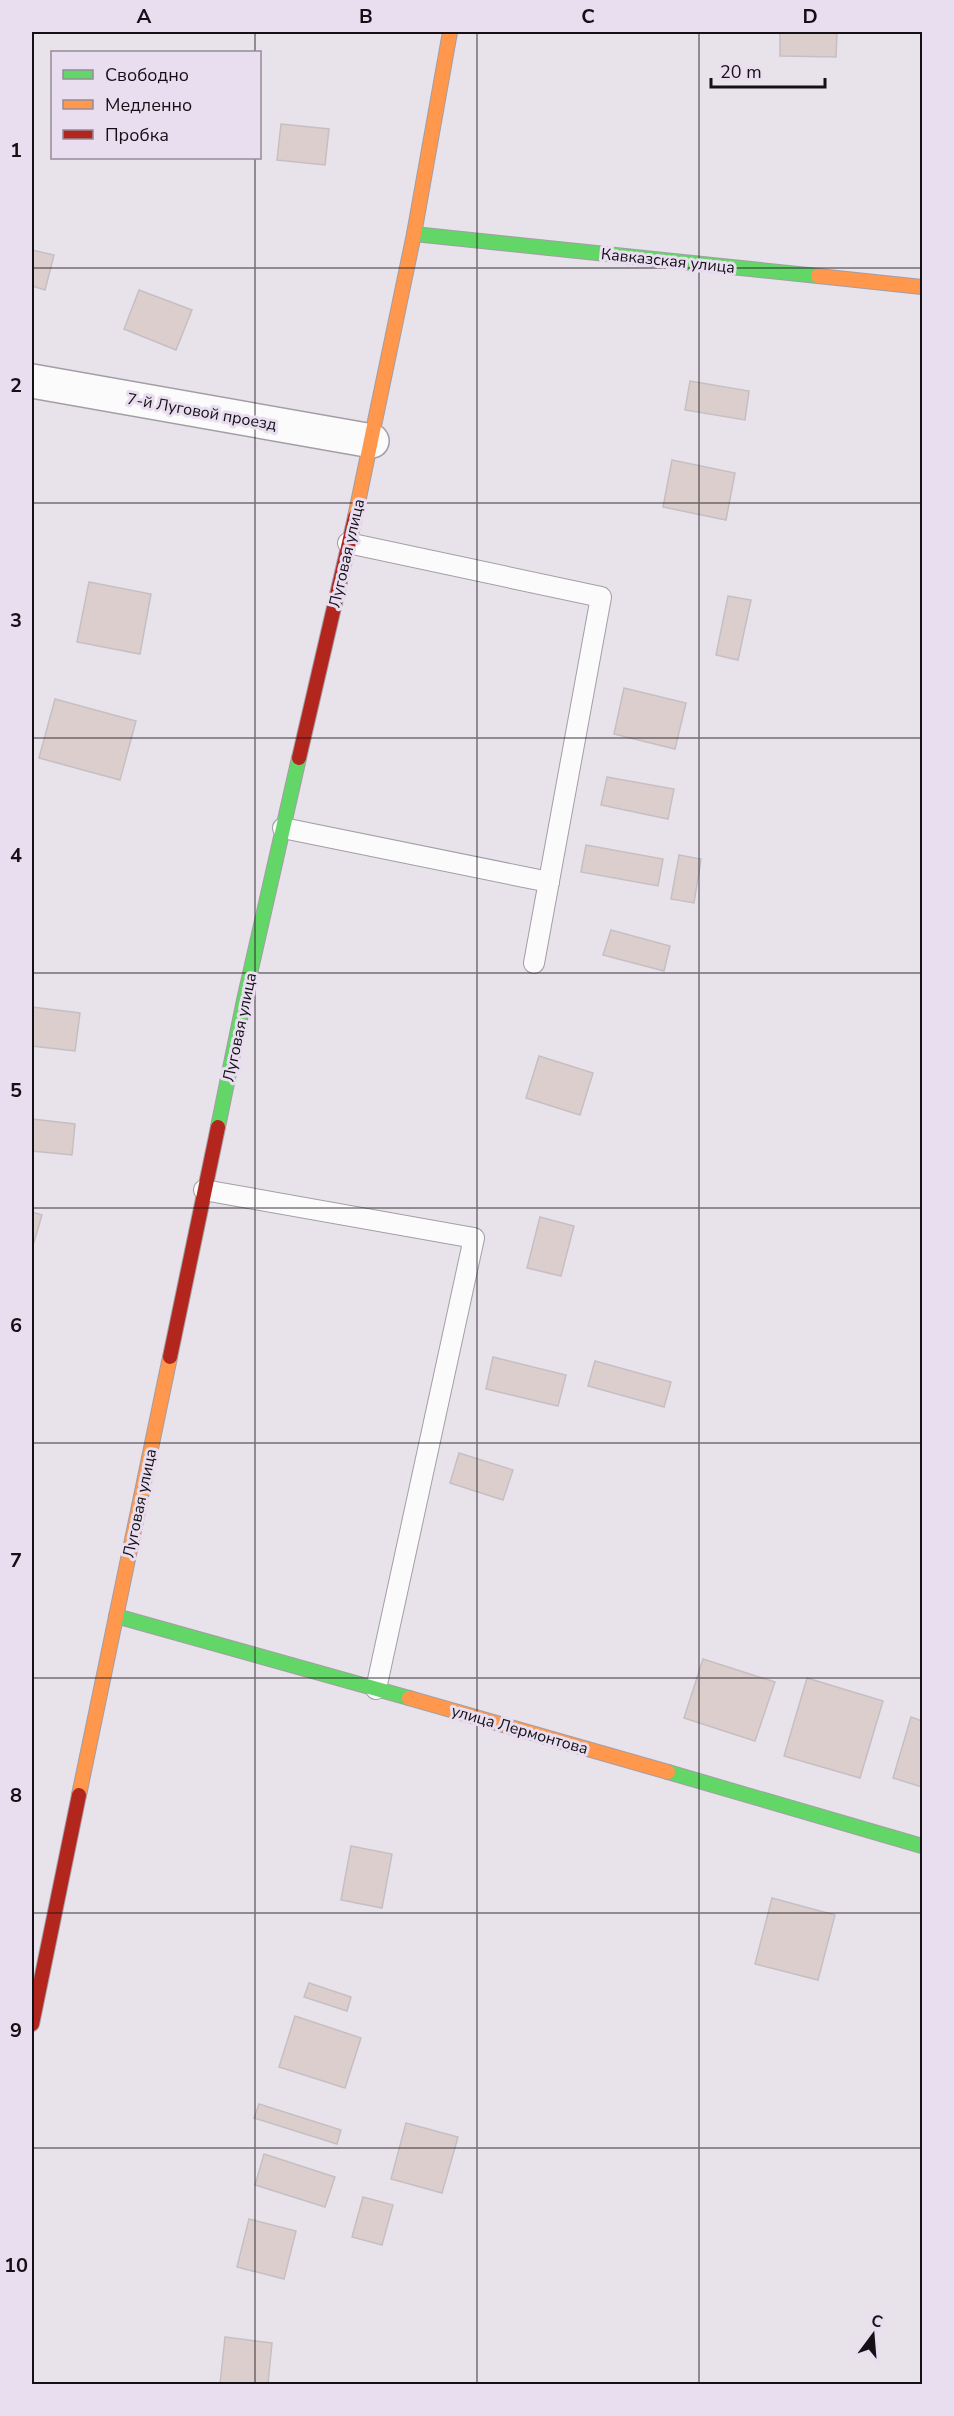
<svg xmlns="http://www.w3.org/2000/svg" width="954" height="2416" viewBox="0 0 954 2416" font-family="'Nunito Sans',sans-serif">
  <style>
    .building { fill: #dccecd; stroke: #c6bfc2; stroke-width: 1.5 }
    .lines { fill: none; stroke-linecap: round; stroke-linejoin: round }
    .lane-casing { stroke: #a39ea5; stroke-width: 22 }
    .street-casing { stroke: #a39ea5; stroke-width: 36 }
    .fast-casing { stroke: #a39ea5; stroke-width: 16 }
    .slow-casing { stroke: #a39ea5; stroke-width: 16 }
    .jam-casing { stroke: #a39ea5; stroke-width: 16 }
    .lane { stroke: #fcfbfc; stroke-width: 20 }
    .street { stroke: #fcfbfc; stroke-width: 33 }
    .fast { stroke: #63d668; stroke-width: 14 }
    .slow { stroke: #ff974d; stroke-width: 14 }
    .jam { stroke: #b3261e; stroke-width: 14 }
    .grid { fill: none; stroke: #141016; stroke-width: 1.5; stroke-opacity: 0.55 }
    .labels { text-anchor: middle; stroke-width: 6; stroke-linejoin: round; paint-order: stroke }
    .street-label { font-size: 16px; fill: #141016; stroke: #e9deef }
    .neatline { fill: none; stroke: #141016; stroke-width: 2 }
    .grid-label { font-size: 20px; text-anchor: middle; font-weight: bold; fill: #141016 }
  </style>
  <rect width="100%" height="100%" fill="#e8e2eb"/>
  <!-- building -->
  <g class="building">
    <path d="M780,32H837L836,57L780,56Z"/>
    <path d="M281,124L329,129L325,165L277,160Z"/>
    <path d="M32,250L54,255L45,290L32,286Z"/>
    <path d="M139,290L192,310L176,350L124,329Z"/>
    <path d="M690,381L749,391L745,420L685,410Z"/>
    <path d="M672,460L735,473L726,520L663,507Z"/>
    <path d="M89,582L151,594L140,654L77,642Z"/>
    <path d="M728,596L751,600L738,660L716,655Z"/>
    <path d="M624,688L686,703L675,749L614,734Z"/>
    <path d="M55,699L136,721L120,780L39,758Z"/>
    <path d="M607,777L674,789L668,819L601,805Z"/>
    <path d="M586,845L663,859L658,886L581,872Z"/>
    <path d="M679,855L701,859L694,903L671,899Z"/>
    <path d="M611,930L670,946L664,971L603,955Z"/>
    <path d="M32,1007L80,1013L75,1051L32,1046Z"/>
    <path d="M539,1056L593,1073L580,1115L526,1098Z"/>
    <path d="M32,1119L75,1124L72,1155L32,1151Z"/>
    <path d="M32,1212L42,1215L32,1249Z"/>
    <path d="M540,1217L574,1226L561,1276L527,1268Z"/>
    <path d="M493,1357L566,1375L558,1406L486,1389Z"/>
    <path d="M595,1361L671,1382L664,1407L588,1386Z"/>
    <path d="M459,1453L513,1470L503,1500L450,1483Z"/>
    <path d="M703,1659L775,1682L755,1741L684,1718Z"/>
    <path d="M807,1678L883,1701L860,1778L784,1756Z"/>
    <path d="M911,1717L922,1721V1787L893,1778Z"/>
    <path d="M351,1846L392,1854L382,1908L341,1900Z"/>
    <path d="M772,1898L835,1915L818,1980L755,1964Z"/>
    <path d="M309,1983L351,1997L347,2011L304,1997Z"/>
    <path d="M295,2016L361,2038L345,2088L279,2067Z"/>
    <path d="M259,2104L341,2130L337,2144L254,2118Z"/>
    <path d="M406,2123L458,2137L442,2193L391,2179Z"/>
    <path d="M264,2154L335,2177L325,2207L255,2185Z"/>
    <path d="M363,2197L393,2205L382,2245L352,2237Z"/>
    <path d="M249,2219L296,2231L284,2279L237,2267Z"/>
    <path d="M225,2337L272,2343L268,2384H220Z"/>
  </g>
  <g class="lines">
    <!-- lane casing -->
    <g class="lane-casing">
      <g id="lane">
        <path d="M348,543L601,597L534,963"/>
        <path d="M283,828L549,882"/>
        <path d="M204,1190L474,1238L376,1689"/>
      </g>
    </g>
    <!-- street casing -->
    <g class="street-casing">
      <path id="street" d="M32,381L372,441"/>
    </g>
    <!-- fast casing -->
    <g class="fast-casing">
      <g id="fast">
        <path d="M414,234L818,276"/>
        <path d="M218,1127L244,1000L299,758"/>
        <path d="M116,1616L409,1698"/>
        <path d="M668,1772L922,1846"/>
      </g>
    </g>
    <!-- slow casing -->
    <g class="slow-casing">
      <g id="slow">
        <path d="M818,276L922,287"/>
        <path d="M355,517L414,234L450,32"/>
        <path d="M409,1698L668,1772"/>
        <path d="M79,1795L170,1357"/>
      </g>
    </g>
    <!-- jam casing -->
    <g class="jam-casing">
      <g id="jam">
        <path d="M299,758L355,517"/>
        <path d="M170,1357L218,1127"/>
        <path d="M32,2024L79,1795"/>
      </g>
    </g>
    <!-- lane -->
    <use href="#lane" class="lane"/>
    <!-- street -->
    <use href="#street" class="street"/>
    <!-- fast -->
    <use href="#fast" class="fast"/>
    <!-- slow -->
    <use href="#slow" class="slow"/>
    <!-- jam -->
    <use href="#jam" class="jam"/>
  </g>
  <!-- grid -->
  <path class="grid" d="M255,32V52M477,32V2384M699,32V2384M255,158V2384M32,268H922M32,503H922M32,738H922M32,973H922M32,1208H922M32,1443H922M32,1678H922M32,1913H922M32,2148H922"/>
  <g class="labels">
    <!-- street labels -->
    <g class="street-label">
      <text transform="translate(668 260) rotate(6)" y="6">Кавказская улица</text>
      <text transform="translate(202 411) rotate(10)" y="6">7-й Луговой проезд</text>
      <text transform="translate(346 553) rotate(-77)" y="6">Луговая улица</text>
      <text transform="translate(239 1027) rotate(-78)" y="6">Луговая улица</text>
      <text transform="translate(139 1503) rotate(-78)" y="6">Луговая улица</text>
      <text transform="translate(520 1729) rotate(16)" y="6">улица Лермонтова</text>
    </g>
  </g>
  <!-- border -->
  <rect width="954" height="2416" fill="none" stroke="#e9deef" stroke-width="66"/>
  <!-- legend -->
  <rect x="51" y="51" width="210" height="108" fill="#e9deef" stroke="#948c98" stroke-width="1.5"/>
  <rect x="63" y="70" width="30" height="9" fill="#63d668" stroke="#948c98" stroke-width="1.5"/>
  <text x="105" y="81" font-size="18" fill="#141016">Свободно</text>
  <rect x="63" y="100" width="30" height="9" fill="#ff974d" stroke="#948c98" stroke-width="1.5"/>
  <text x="105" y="111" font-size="18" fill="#141016">Медленно</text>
  <rect x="63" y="130" width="30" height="9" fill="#b3261e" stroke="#948c98" stroke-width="1.5"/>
  <text x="105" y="141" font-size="18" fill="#141016">Пробка</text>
  <!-- north arrow -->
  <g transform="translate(873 2335) rotate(16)" stroke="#e9deef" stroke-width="4.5" paint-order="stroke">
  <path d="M0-4.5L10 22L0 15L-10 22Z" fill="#141016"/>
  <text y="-9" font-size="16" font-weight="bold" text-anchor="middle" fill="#141016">С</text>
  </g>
  <!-- scale -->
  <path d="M711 78v9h114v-9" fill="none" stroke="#141016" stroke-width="3"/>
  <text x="720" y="78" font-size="18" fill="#141016" stroke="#e9deef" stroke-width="4.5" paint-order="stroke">20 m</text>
  <rect x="33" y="33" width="888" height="2350" class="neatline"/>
  <g class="grid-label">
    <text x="144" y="23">A</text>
    <text x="366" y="23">B</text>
    <text x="588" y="23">C</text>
    <text x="810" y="23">D</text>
    <text x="16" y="157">1</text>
    <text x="16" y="392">2</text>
    <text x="16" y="627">3</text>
    <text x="16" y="862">4</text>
    <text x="16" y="1097">5</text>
    <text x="16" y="1332">6</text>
    <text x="16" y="1567">7</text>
    <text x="16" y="1802">8</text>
    <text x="16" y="2037">9</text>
    <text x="16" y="2272">10</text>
  </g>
</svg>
